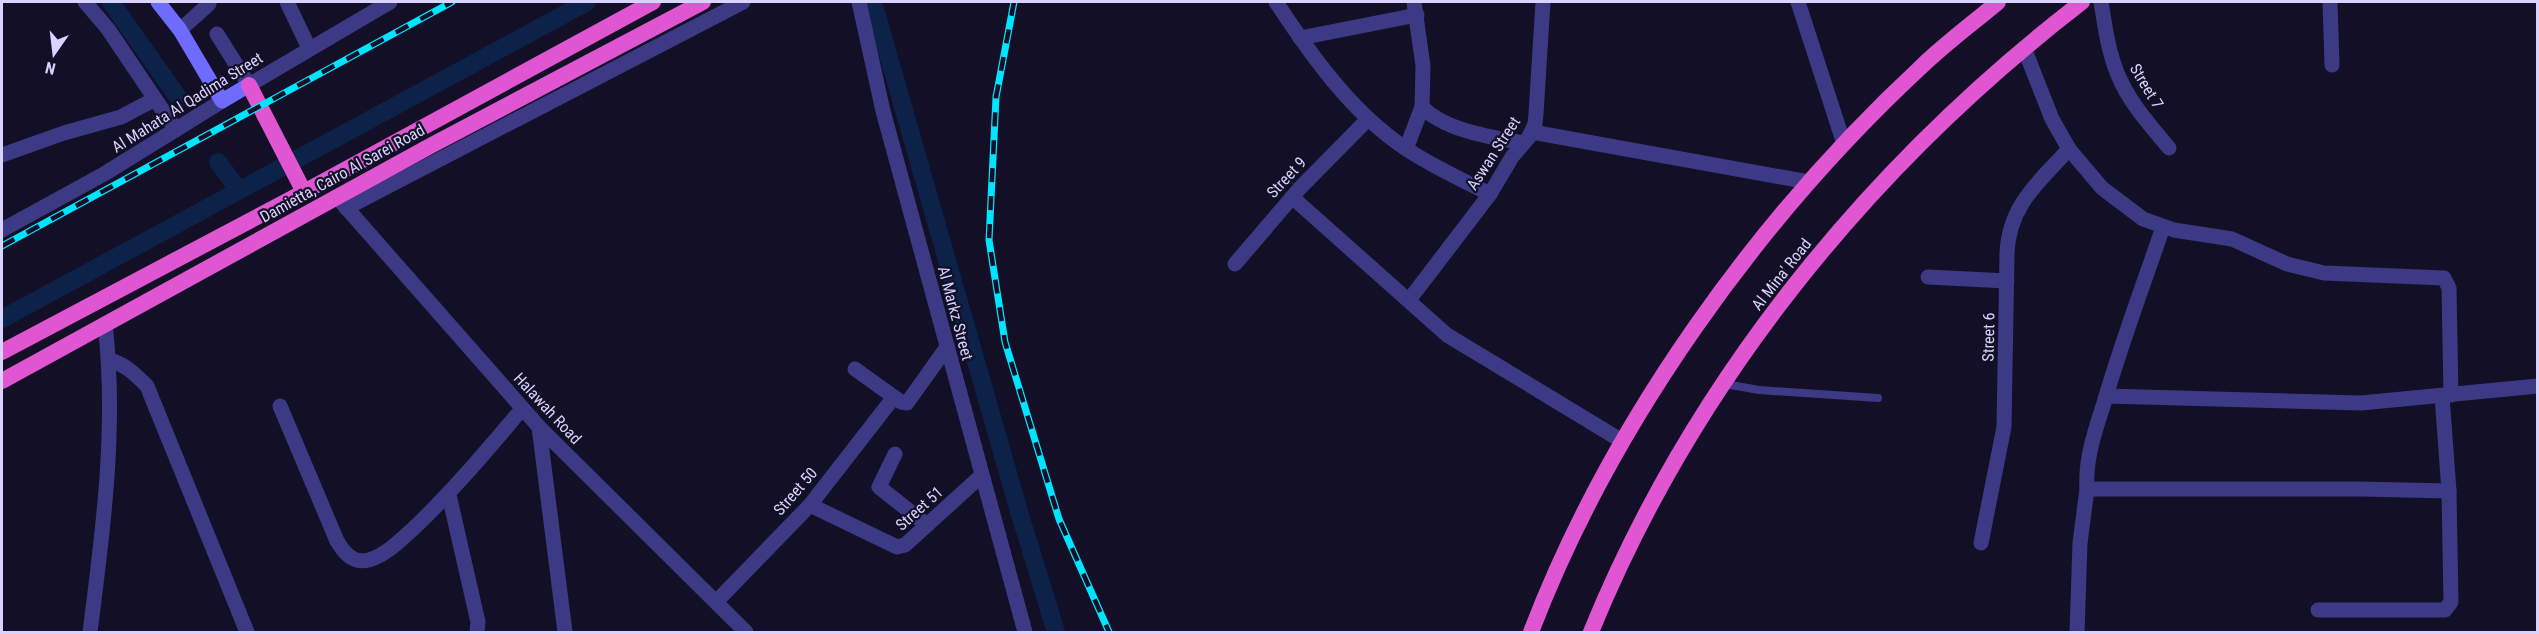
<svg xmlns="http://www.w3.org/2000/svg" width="2539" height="634" viewBox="0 0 2539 634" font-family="'Roboto Condensed',sans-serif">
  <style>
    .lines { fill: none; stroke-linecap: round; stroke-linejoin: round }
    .canal { stroke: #0c2248; stroke-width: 18 }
    .service { stroke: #3d3a85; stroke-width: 8 }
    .minor { stroke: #3d3a85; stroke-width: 15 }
    .secondary { stroke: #6f6bff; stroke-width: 15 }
    .trunk { stroke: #e055d1; stroke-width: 16 }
    .rail-casing { stroke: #00e5ff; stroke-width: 7 }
    .rail { stroke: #130f26; stroke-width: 4.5; stroke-dasharray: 14; stroke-linecap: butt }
    .labels { text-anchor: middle; stroke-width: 4.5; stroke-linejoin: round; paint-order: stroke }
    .street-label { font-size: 16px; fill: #d9d4ff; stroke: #130f26 }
  </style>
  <rect width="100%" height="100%" fill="#130f26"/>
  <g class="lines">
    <!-- canal -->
    <g class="canal">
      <path d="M111,2L177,96"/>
      <path d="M873,2L1020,515L1056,632"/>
      <path d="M218,162L238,189"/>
      <path d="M2,319L587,2"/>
    </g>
    <!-- service -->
    <path class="service" d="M1725,384L1759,390L1878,398"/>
    <!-- minor -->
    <g class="minor">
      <path d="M85,2L108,29L176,130"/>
      <path d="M287,2L309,48"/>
      <path d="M859,2L883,111L1025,632"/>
      <path d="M1276,2C1311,55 1351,112 1405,148C1431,166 1461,179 1490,194"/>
      <path d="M1414,2L1423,66L1422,107C1446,131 1491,137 1523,143"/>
      <path d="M1798,2L1844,144"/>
      <path d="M2101,2C2105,26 2108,51 2118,75C2129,102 2150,125 2169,148"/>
      <path d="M2330,2L2332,65"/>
      <path d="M180,30L209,4"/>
      <path d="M217,34L249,85L390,2"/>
      <path d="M1300,38L1417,15"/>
      <path d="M2024,48L2052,119L2069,149L2102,188L2143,219L2174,230L2232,239L2287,264L2324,273L2444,278L2449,288L2451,395"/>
      <path d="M1532,132L1809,182"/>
      <path d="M1406,149L1422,107"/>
      <path d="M2,155L64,133L121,117L155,99"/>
      <path d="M337,197L539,427L746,632"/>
      <path d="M1292,197L1447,335L1622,441"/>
      <path d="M346,208L743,2"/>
      <path d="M2163,227C2143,286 2121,344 2104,403C2095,431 2085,459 2087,489H2360L2449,491"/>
      <path d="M2,230L104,174L222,101"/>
      <path d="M1235,264L1300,188L1368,119"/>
      <path d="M1928,277L2007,281"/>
      <path d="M1409,300L1490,194L1512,157L1529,137L1535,124L1536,114L1543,2"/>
      <path d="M110,360C126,365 135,374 147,386L247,632"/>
      <path d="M855,369L901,402L907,403L947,347"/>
      <path d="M2106,396L2361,403L2538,386"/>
      <path d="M280,406L337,541C344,553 353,564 369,560C386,555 402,539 414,528C453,491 487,450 522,409"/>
      <path d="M539,427L565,632"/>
      <path d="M895,454L879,487L927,525"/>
      <path d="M449,495L478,622L477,632"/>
      <path d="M810,505L897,547L905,545L981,476"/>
      <path d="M1981,543L2004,427L2007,253C2009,205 2039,182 2069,149"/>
      <path d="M716,602L810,505L894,397"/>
      <path d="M2318,610H2445L2451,602L2449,491L2442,396"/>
      <path d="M90,632C103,531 117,426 105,324"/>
      <path d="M2077,632L2080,543L2087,489"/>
    </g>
    <!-- secondary -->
    <path class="secondary" d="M158,2L180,30L222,101L249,85"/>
    <!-- trunk -->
    <g class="trunk">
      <path d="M249,85L304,192"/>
      <path d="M2,352L304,192L653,2"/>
      <path d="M2,381L432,145L703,2"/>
      <path d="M1531,632C1611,423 1758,218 1922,66C1946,43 1973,23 1998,2"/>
      <path d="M1591,632C1693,382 1869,166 2082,2"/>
    </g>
    <!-- rail casing -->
    <g class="rail-casing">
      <g id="rail">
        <path d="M1014,2L996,97L989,240L1005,342L1059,519L1109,632"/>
        <path d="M2,246L452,2"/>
      </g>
    </g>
    <!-- rail -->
    <use href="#rail" class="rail"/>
  </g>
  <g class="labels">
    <!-- street labels -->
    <g class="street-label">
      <text transform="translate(2147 86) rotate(59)" y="6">Street 7</text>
      <text transform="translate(187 102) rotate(-32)" y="6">Al Mahata Al Qadima Street</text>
      <text transform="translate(1493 153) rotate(-57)" y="6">Aswan Street</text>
      <text transform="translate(342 173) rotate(-29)" y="6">Damietta, Cairo Al Sarei Road</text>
      <text transform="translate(1286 177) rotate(-47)" y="6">Street 9</text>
      <text transform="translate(1781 274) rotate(-52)" y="6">Al Mina' Road</text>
      <text transform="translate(956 313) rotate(75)" y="6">Al Markz Street</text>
      <text transform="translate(1988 337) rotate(-89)" y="6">Street 6</text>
      <text transform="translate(548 408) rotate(47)" y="6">Halawah Road</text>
      <text transform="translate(795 491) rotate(-49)" y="6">Street 50</text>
      <text transform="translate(919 508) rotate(-42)" y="6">Street 51</text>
    </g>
  </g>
  <!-- border -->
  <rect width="2539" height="634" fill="none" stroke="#d9d4ff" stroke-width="6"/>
  <!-- north arrow -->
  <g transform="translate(54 54) rotate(194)" stroke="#130f26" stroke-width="4.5" paint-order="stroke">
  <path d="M0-4.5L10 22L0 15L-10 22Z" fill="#d9d4ff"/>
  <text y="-9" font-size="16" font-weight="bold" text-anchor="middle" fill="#d9d4ff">N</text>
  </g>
</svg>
